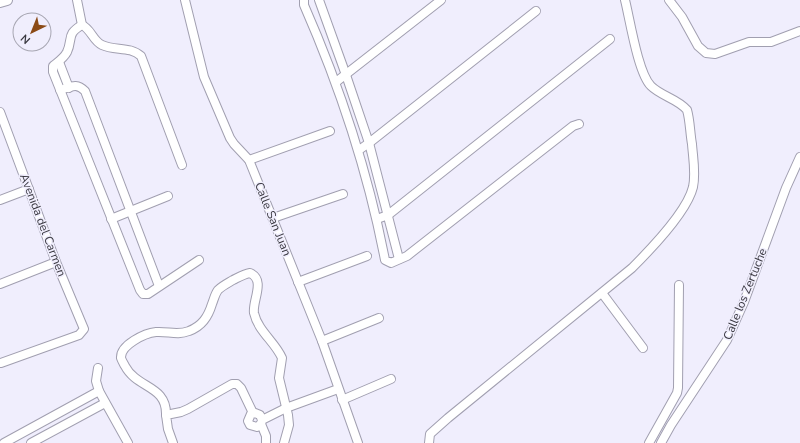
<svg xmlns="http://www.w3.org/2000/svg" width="800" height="443" viewBox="0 0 800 443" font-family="'Nunito Sans',sans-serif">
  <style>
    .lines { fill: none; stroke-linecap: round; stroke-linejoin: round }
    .minor-casing { stroke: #a19fb0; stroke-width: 10 }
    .major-casing { stroke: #a19fb0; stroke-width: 12 }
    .minor { stroke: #fff; stroke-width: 8 }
    .major { stroke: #fff; stroke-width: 10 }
    .labels { text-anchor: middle; stroke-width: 3; stroke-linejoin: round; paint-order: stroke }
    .street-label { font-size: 12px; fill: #3a3941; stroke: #f0eefd }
  </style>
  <rect width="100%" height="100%" fill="#f0eefd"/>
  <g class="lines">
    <!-- minor casing -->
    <g class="minor-casing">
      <g id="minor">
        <path d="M77,0L82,25"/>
        <path d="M185,0L204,77L230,138L234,144L249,160L322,341L358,443"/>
        <path d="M304,0V5C340,87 368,172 385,260L391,263L407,256L573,126L579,124"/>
        <path d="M319,0L346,75L369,143L399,259"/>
        <path d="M669,0L682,17L698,46L706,53L715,54L749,42H771L800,31"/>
        <path d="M59,62L69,88"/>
        <path d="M336,82L441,0"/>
        <path d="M60,90C71,87 76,82 85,91L159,286"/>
        <path d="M0,112L56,262L84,329L79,335L1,363"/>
        <path d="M359,150L369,143L536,11"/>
        <path d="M249,160L330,131"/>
        <path d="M182,165L141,56C130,46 115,51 102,45C93,41 91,29 82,25C66,34 73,39 67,52C64,58 58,62 53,66V72L140,290L143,294H148L199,260"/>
        <path d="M0,200L29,189"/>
        <path d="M273,218L343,194"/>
        <path d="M111,219L168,196"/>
        <path d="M377,219L388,215L610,39"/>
        <path d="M298,282L367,256"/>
        <path d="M0,284L56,262"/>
        <path d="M602,293L643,348"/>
        <path d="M322,341L379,318"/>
        <path d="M98,368L96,381L99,391L128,443"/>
        <path d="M342,400L391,379"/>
        <path d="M166,415C167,385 137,389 125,366C124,364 122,361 121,358C120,345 145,333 156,332C168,331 177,336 189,331C202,326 208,317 212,304C214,299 215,294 218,290C222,286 228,283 233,280C239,277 244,274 250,273C266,280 252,301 254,313C258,331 275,342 282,358L279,378L288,415L289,425L284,443"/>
        <path d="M262,420L260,415L255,413L251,414L248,421L250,425L257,427L261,424L262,420L286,408L338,389"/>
        <path d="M261,424L266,436V443"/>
        <path d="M4,443L99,391"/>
        <path d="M31,443L105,403"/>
        <path d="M173,443L168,429L166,415L181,412L188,409L232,384H237L241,388L253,413"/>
        <path d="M429,443L430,434L448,418L632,268C651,249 687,212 693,187C696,173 693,158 692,144C690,133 690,120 687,110C678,99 661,96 651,86C638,73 630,20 625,0"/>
        <path d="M649,443L677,393L678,388L679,285"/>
        <path d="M661,443L671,425L727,340L744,302L786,188L800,157"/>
      </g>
    </g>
    <!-- major casing -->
    <g class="major-casing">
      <path id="major" d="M0,2L7,0"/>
    </g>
    <!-- minor -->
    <use href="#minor" class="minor"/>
    <!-- major -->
    <use href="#major" class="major"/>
  </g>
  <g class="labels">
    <!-- street labels -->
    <g class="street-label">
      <text transform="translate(273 219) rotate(68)" y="4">Calle San Juan</text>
      <text transform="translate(43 225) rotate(69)" y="4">Avenida del Carmen</text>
      <text transform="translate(745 294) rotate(-68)" y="4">Calle los Zertuche</text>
    </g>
  </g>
  <!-- north arrow -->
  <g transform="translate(32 32) rotate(223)"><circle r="19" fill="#f0eefd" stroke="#a7a6b2"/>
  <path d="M0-3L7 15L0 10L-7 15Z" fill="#8b4a16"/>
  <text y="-6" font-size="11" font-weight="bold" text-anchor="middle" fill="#3a3941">N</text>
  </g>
</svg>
